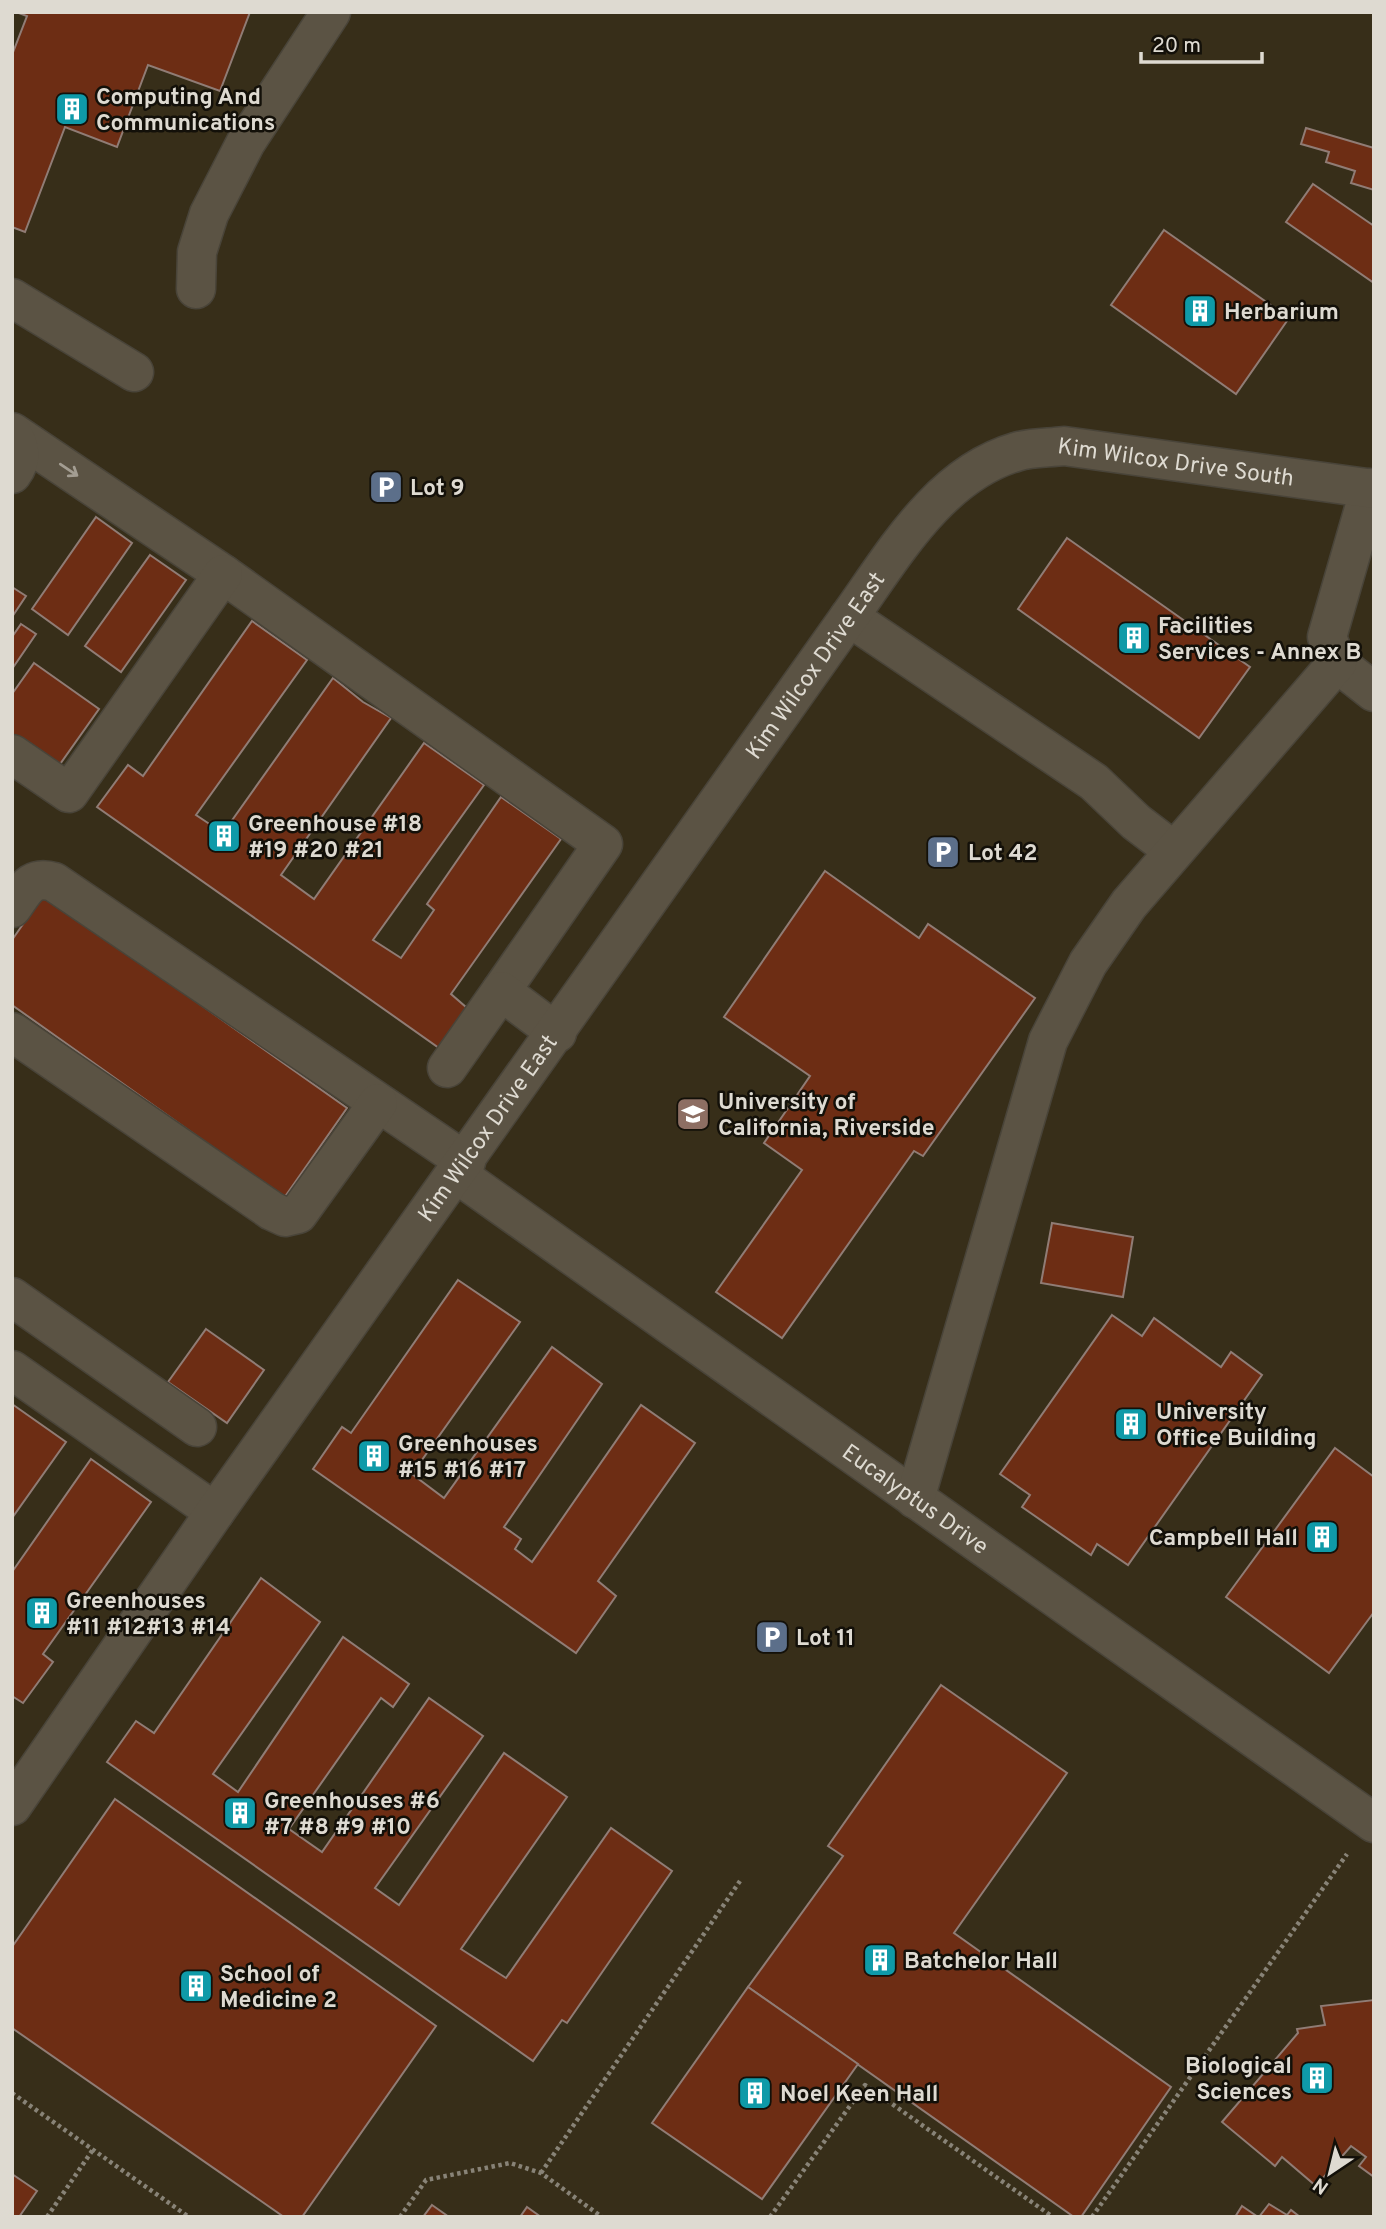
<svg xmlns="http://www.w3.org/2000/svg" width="1386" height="2229" viewBox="0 0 1386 2229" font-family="Overpass,sans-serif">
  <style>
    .built { fill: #372e19 }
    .building { fill: #6d2d14; stroke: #907c75; stroke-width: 2 }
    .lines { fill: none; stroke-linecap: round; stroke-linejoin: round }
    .minor-casing { stroke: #494439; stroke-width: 41 }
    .path { stroke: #888377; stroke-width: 4.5; stroke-dasharray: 3.5 3.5; stroke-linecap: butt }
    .minor { stroke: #5b5344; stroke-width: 38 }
    .oneway { stroke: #a39d92 }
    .labels { text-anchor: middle; stroke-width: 5; stroke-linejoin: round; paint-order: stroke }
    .poi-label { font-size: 23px; font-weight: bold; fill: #dedad1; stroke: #131009; text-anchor: start }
    .street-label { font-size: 23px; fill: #dedad1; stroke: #131009 }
  </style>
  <rect width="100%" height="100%" fill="#2d2618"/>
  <!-- built -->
  <rect class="built" x="12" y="12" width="1362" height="2205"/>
  <!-- building -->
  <g class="building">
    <path d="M16,12H250L220,91L148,65L117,147L65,127L25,232L12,227V55L27,16Z"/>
    <path d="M1306,128L1374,148V190L1351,183L1355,171L1326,162L1329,152L1301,144Z"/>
    <path d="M1313,184L1374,226V283L1286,222Z"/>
    <path d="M1164,230L1289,318L1236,394L1111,305Z"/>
    <path d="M96,517L132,543L68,635L32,609Z"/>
    <path d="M1067,538L1250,667L1199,738L1018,609Z"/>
    <path d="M150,555L186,580L121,672L85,646Z"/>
    <path d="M12,587L26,596L12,617Z"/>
    <path d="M252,621L307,660L196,815L223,833L333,678L363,702L391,718L281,875L314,899L424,743L484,785L373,940L401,958L434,910L427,904L501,797L561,839L451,994L467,1008L439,1048L97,807L128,765L143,776Z"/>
    <path d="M21,624L36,634L12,669V637Z"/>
    <path d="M34,663L99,709L58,767L12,735V694Z"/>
    <path d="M825,871L919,938L928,924L1035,998L923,1156L914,1151L782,1338L716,1292L802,1170L764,1143L810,1076L724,1017Z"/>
    <path d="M44,894L347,1108L284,1198L12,1005V940Z"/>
    <path d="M1052,1223L1133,1237L1123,1297L1041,1283Z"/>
    <path d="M458,1280L520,1322L412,1474L444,1498L552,1347L602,1384L504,1527L521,1539L515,1549L532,1562L641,1405L695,1443L598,1581L616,1596L576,1653L313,1469L342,1427L351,1433Z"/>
    <path d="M1112,1315L1142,1336L1154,1318L1221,1367L1231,1352L1262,1375L1128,1565L1097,1544L1091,1555L1022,1507L1030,1495L1000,1474Z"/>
    <path d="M206,1329L264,1370L227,1423L168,1382Z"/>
    <path d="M12,1404L66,1442L12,1518Z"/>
    <path d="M1335,1448L1374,1477V1612L1329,1673L1226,1597Z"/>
    <path d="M91,1459L151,1502L43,1654L53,1662L23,1703L12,1696V1572Z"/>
    <path d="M261,1578L320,1622L213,1774L238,1792L343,1637L409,1684L393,1707L381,1698L289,1829L322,1852L429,1698L483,1736L375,1888L399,1905L504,1753L567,1797L461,1949L506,1978L611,1828L672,1871L567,2023L562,2020L533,2061L107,1762L136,1721L154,1733Z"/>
    <path d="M941,1685L1067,1773L954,1933L1171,2087L1081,2217H1074L748,1987L843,1856L828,1846Z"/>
    <path d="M115,1799L436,2026L302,2217H284L12,2028V1947Z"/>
    <path d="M748,1987L858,2064L762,2199L652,2123Z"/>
    <path d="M1374,2000V2177L1359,2166L1366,2157L1351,2146L1316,2186L1282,2157L1275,2166L1222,2122L1298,2033L1297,2029L1325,2025L1321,2006Z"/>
    <path d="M12,2174L37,2191L19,2217H12Z"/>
    <path d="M1269,2204L1287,2215L1291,2210L1300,2217H1259Z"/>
    <path d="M432,2205L449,2217H423Z"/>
    <path d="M1242,2206L1258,2217H1235Z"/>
    <path d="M527,2207L541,2217H520Z"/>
  </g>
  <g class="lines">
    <!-- minor casing -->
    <g class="minor-casing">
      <g id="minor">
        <path d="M196,289L197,252L209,214L246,142L331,12"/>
        <path d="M12,298L134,372"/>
        <path d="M12,432L223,574L603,844L501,991"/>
        <path d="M12,433C21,448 23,459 12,474"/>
        <path d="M849,617L1094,782L1136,822L1174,851"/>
        <path d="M1337,663L1374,692"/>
        <path d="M12,754L69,793L223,574"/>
        <path d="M12,908C25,890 30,875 54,882L466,1162"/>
        <path d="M12,1032L272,1211L285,1217L298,1214L378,1103"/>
        <path d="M447,1068L501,991L557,1033"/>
        <path id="s1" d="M457,1174L1374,1823"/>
        <path d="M12,1297L197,1427"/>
        <path d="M12,1370L215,1512"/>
        <path d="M915,1499L1048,1041L1088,963L1129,904L1337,663L1327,637L1370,488"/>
        <path id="s2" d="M12,1806L215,1512L849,617C893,556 938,475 1016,452C1031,447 1049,448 1064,446L1374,489"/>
      </g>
    </g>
    <!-- path -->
    <g class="path">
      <path d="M12,2093L189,2217"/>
      <path d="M541,2173L740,1881"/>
      <path d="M47,2217L94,2148"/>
      <path d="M400,2217L426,2180L510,2163L541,2173L602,2217"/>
      <path d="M770,2217L865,2085L1053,2217"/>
      <path d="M1092,2217L1347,1854"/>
    </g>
    <!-- minor -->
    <use href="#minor" class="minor"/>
  </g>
  <!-- one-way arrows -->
  <defs><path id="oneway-shaft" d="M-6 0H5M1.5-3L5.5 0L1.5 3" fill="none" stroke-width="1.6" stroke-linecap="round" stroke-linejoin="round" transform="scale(1.75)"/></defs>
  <use class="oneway" href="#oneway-shaft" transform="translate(69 470) rotate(34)"/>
  <!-- icons -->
  <defs>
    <g id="building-square" transform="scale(1.75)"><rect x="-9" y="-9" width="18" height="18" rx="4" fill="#0f9aa8" stroke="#131009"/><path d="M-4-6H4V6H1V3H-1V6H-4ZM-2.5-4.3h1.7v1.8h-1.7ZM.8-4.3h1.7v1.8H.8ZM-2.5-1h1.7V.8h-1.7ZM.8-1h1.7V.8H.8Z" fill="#fff"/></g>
    <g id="parking-square" transform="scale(1.75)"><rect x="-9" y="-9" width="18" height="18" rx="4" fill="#5c6f8a" stroke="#131009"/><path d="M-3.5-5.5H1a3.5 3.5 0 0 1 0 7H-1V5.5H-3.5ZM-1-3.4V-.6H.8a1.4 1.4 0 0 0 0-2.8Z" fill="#fff"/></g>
    <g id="university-square" transform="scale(1.75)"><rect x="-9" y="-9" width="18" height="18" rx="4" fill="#8d6e63" stroke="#131009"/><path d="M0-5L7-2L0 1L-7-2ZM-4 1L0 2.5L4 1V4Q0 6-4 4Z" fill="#fff"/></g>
  </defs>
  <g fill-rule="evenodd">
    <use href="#building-square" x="72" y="109"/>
    <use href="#building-square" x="1200" y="311"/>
    <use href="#parking-square" x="386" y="487"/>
    <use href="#building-square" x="1134" y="638"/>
    <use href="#building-square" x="224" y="836"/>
    <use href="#parking-square" x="943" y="852"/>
    <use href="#university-square" x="693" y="1114"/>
    <use href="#building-square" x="1131" y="1424"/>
    <use href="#building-square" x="374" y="1456"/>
    <use href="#building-square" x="1322" y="1537"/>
    <use href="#building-square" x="42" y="1613"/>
    <use href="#parking-square" x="772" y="1637"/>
    <use href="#building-square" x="240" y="1813"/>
    <use href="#building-square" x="880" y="1960"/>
    <use href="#building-square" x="196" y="1986"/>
    <use href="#building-square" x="1317" y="2078"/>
    <use href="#building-square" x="755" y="2093"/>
  </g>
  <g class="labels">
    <!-- poi labels -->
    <g class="poi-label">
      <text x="96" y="104">Computing And<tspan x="96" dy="26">Communications</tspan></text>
      <text x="1224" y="319">Herbarium</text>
      <text x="410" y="495">Lot 9</text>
      <text x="1158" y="633">Facilities<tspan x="1158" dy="26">Services - Annex B</tspan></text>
      <text x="248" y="831">Greenhouse #18<tspan x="248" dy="26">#19 #20 #21</tspan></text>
      <text x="968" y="860">Lot 42</text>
      <text x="718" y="1109">University of<tspan x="718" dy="26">California, Riverside</tspan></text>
      <text x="1156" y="1419">University<tspan x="1156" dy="26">Office Building</tspan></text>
      <text x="398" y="1451">Greenhouses<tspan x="398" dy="26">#15 #16 #17</tspan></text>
      <text x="1298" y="1545" text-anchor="end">Campbell Hall</text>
      <text x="66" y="1608">Greenhouses<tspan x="66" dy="26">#11 #12#13 #14</tspan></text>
      <text x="796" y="1645">Lot 11</text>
      <text x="264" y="1808">Greenhouses #6<tspan x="264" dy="26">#7 #8 #9 #10</tspan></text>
      <text x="904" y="1968">Batchelor Hall</text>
      <text x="220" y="1981">School of<tspan x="220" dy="26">Medicine 2</tspan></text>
      <text x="1292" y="2073" text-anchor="end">Biological<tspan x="1292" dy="26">Sciences</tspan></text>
      <text x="780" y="2101">Noel Keen Hall</text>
    </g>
    <!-- street labels -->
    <g class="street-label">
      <text dy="8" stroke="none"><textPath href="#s2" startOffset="1855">Kim Wilcox Drive South</textPath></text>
      <text dy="8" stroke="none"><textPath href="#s2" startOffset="1395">Kim Wilcox Drive East</textPath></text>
      <text dy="8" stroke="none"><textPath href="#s2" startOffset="828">Kim Wilcox Drive East</textPath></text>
      <text dy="8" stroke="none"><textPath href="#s1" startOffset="562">Eucalyptus Drive</textPath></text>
    </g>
  </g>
  <!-- border -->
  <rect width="1386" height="2229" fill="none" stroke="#dedad1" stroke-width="28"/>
  <!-- north arrow -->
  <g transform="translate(1330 2173) rotate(215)" stroke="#131009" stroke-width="5" paint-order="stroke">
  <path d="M0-5L12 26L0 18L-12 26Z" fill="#dedad1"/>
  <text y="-10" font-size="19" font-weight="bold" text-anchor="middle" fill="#dedad1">N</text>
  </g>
  <!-- scale -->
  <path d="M1141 52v10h121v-10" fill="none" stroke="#dedad1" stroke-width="3.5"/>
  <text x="1152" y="52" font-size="21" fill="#dedad1" stroke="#131009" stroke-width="5" paint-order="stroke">20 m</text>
</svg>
